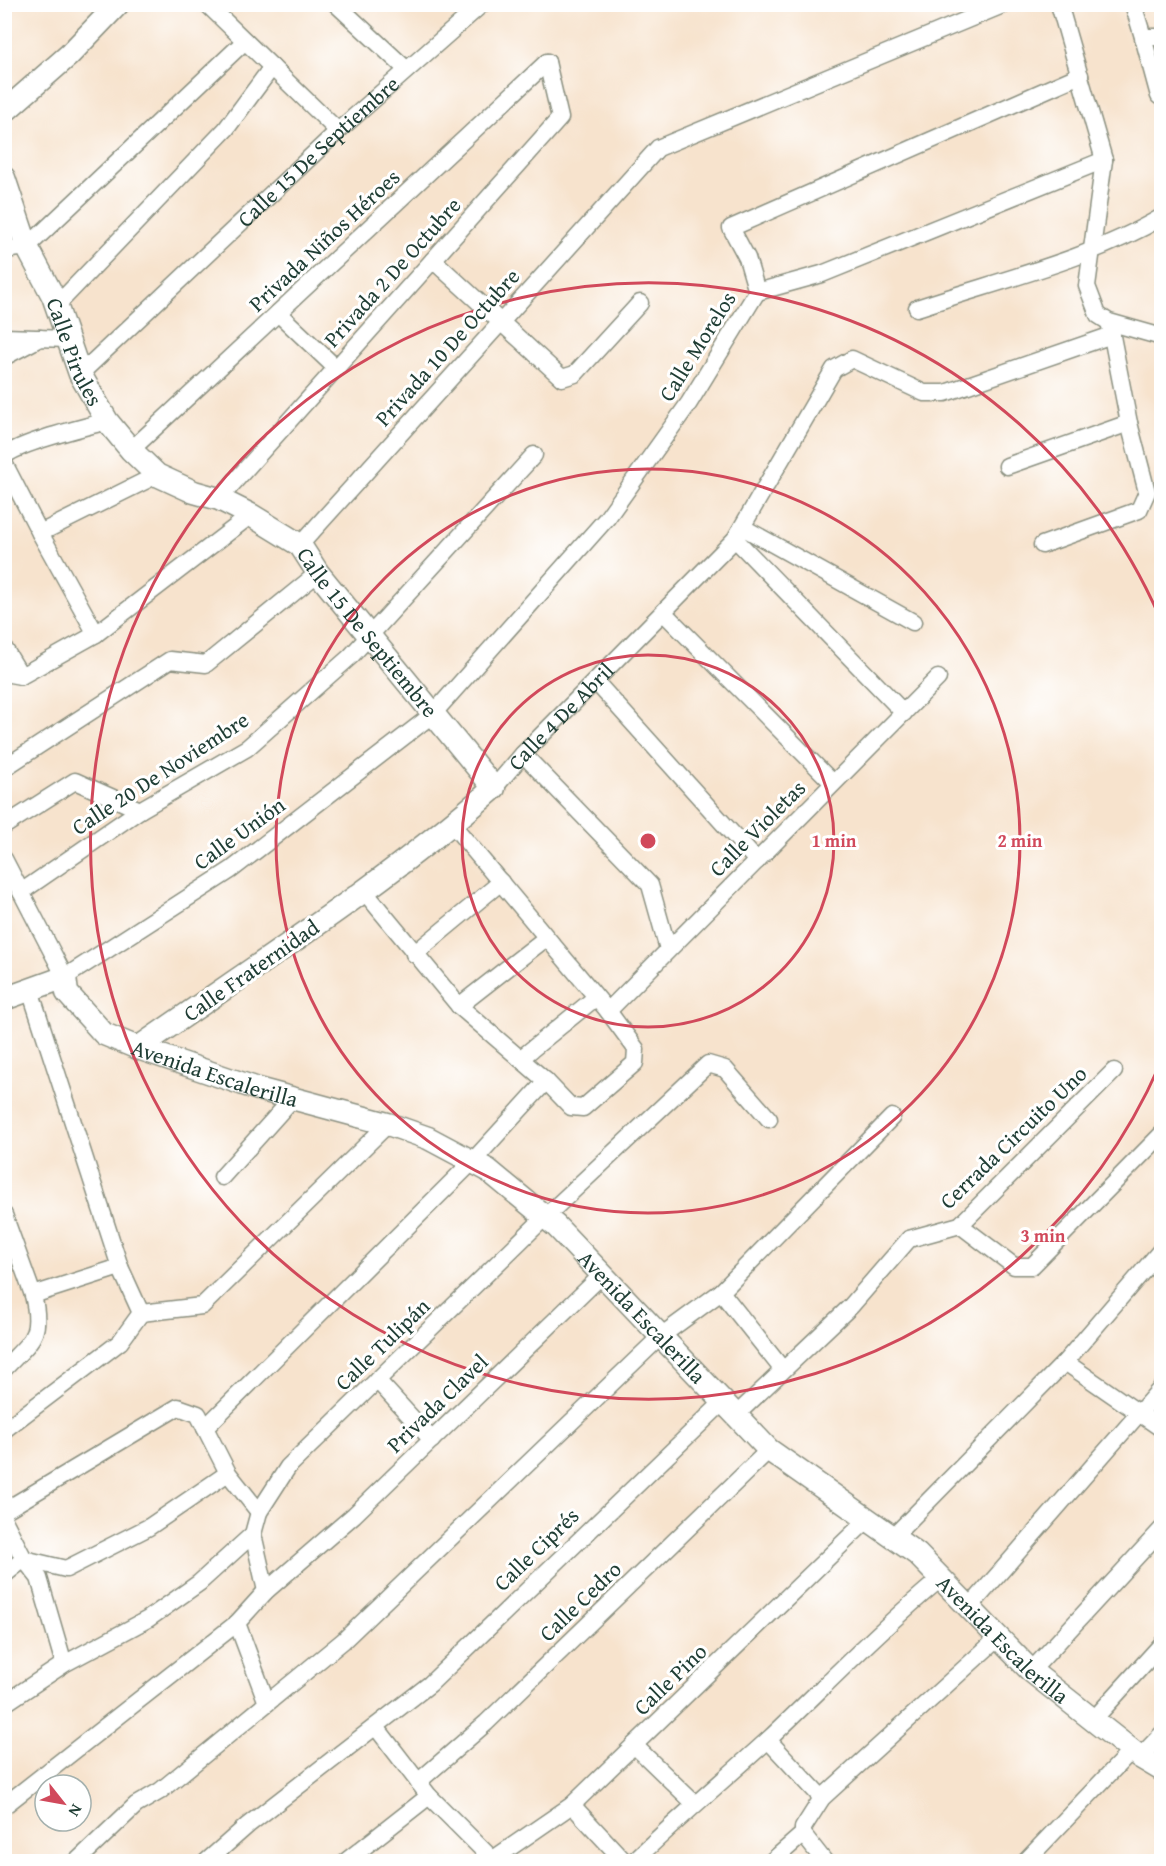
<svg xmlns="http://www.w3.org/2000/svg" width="1166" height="1866" viewBox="0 0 1166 1866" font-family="'Gentium Book Plus',serif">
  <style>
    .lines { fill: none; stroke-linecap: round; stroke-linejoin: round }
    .street-casing { stroke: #8b9080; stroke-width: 19 }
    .secondary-casing { stroke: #8b9080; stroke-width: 25 }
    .street { stroke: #fff; stroke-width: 16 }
    .secondary { stroke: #fff; stroke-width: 22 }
    .ring { fill: none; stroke: #d1495b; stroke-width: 3 }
    .labels { text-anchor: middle; stroke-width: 6; stroke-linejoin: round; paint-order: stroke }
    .street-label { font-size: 22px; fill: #1f3d34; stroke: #fff }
    .centre { fill: #d1495b; stroke: #fff; stroke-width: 3 }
    .ring-label { font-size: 18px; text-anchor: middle; font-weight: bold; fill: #d1495b; stroke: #fff; stroke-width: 6; stroke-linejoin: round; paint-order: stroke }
  </style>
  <rect width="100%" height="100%" fill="#fff"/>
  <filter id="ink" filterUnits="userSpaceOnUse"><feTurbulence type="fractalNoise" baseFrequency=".0167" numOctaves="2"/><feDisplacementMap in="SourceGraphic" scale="12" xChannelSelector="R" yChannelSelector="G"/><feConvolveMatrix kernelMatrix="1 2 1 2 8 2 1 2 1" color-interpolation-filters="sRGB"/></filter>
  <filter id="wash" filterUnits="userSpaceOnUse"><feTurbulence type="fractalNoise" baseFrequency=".008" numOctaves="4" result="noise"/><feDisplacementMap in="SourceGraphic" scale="24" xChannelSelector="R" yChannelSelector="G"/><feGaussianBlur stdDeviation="1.35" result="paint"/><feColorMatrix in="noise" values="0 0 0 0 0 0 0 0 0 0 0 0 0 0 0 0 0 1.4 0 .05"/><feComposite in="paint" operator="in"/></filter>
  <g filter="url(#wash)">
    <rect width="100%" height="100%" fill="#f7e3cd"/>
  </g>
  <g filter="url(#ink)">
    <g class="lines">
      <!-- street casing -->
      <g class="street-casing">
        <g id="street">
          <path d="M207,4L338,131"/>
          <path d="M336,4L406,69"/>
          <path d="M1059,4L1104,160L1087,286L1098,315L1109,322L1162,337"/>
          <path d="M1133,4L1143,37H1162"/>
          <path d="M1143,37L1159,96"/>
          <path d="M4,250L27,247L245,41"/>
          <path d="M433,260L562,378L575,374L640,303"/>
          <path d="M757,292L822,274L1104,160"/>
          <path d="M56,306L226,129L272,67"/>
          <path d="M917,308C997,281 1089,260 1162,217"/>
          <path d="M278,313L336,368"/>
          <path d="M4,337L68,339"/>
          <path d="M4,357L40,338"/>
          <path id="s1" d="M80,374L338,131L482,4"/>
          <path d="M131,450L547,62"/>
          <path d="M4,457C16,443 86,427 107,421"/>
          <path d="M4,463L40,533L96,634"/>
          <path d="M1007,466L1129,423"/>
          <path d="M219,499L560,118L547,62"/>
          <path d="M744,528L913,622"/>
          <path d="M40,533L157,475"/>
          <path d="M735,539L904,713"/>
          <path d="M300,545L658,148L1005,4"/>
          <path d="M1042,545L1139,510L1147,492L1129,423L1110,326"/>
          <path d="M664,613L833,783"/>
          <path d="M4,648L21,676"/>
          <path d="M4,673L21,676L96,634L251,515"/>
          <path d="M596,682L757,861"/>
          <path d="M523,754L650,885L668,949"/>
          <path d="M4,768L170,660L206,664L318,573"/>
          <path id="s2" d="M494,788L523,754L735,539L834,369L852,359L924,393H945L1112,335"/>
          <path d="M4,826L75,781L140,810"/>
          <path d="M4,859L65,977L231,870L432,715L607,518L689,403L757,292L747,258L731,228L1080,75"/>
          <path d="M364,891L459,1006L546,1081L571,1107L583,1108L635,1063L636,1049L608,1011L452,824"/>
          <path d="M21,892L140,810L247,748L351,656L534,455"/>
          <path d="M414,954L501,882"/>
          <path d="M30,990L120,1267L141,1313L202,1306L388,1124"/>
          <path d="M459,1006L546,938"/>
          <path d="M608,1011L938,678"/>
          <path d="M520,1059L595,998"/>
          <path d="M222,1177L293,1098"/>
          <path d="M4,1215L33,1295L120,1267"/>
          <path d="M960,1225L1014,1266H1032L1162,1134"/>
          <path d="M721,1292L892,1117"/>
          <path d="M1065,1362L1162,1429"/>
          <path d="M4,1369C31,1340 43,1337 33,1295"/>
          <path d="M377,1380L432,1440"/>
          <path d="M737,1414L851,1306L909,1239L960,1225L1114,1071"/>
          <path d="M205,1428L472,1162L546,1081"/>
          <path d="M4,1430L120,1342L141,1313"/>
          <path d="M4,1511L178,1407L198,1414L228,1473L259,1512"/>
          <path d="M4,1520L24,1559L39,1578L64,1664"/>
          <path d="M253,1534L266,1591"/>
          <path d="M893,1537L1065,1362L1162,1249"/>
          <path d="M4,1575L24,1559L66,1569L149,1527L228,1473"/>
          <path d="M968,1609L1162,1387"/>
          <path d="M1031,1671L1162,1529"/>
          <path d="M267,1703L237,1623L266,1591L354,1515L602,1275"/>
          <path d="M4,1704L64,1664L148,1619L199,1583L253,1534L259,1512L288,1467L545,1217L708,1064L725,1069L769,1119"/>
          <path d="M1094,1719L1162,1644"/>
          <path d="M376,1727L429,1796L492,1859"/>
          <path d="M768,1740L822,1798"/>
          <path d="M634,1745L694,1803"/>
          <path d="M1140,1757L1162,1734"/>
          <path d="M418,1782L486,1723L769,1450"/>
          <path d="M572,1805L625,1862"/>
          <path d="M4,1806L237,1623"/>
          <path d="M803,1834L825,1862"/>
          <path d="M76,1862L136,1805L160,1791L343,1641L661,1336L721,1292L783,1370"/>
          <path d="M206,1862L248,1825L430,1684L724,1401"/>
          <path d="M345,1862L429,1796"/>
          <path d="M489,1862L572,1805L868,1519"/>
          <path d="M633,1862C677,1819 724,1780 769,1739C826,1685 880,1629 940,1579"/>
          <path d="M771,1862L803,1834V1828L822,1798L998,1638"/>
          <path d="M1025,1862L1132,1750"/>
        </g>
      </g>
      <!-- secondary casing -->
      <g class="secondary-casing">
        <g id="secondary">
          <path d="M4,112L69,55L118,4"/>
          <path id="s3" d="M4,178L27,247L53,296L80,374L107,421L131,450L157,475L194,492L219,499L251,515L300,545L318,573L494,788C383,885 258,964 138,1048"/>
          <path id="s4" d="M4,999L65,977L67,993L104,1034L138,1048L258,1089L388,1124L428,1138L488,1170L556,1226L769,1450L917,1554L1031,1671L1140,1757L1162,1770"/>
        </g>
      </g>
      <!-- street -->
      <use href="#street" class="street"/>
      <!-- secondary -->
      <use href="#secondary" class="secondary"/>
    </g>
  </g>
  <!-- distance rings -->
  <g class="ring">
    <circle cx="648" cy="841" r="186"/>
    <circle cx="648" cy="841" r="372"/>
    <path d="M1160 1064A558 558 0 1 1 1160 618"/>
  </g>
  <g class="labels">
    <!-- street labels -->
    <g class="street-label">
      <text dy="8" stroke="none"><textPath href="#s1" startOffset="326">Calle 15 De Septiembre</textPath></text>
      <text transform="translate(324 240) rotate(-43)" y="8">Privada Niños Héroes</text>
      <text transform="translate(392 272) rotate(-48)" y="8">Privada 2 De Octubre</text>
      <text transform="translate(697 346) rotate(-58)" y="8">Calle Morelos</text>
      <text transform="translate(447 347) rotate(-48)" y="8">Privada 10 De Octubre</text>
      <text dy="8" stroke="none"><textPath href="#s3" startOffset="188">Calle Pirules</textPath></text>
      <text dy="8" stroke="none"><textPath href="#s3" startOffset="609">Calle 15 De Septiembre</textPath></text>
      <text dy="8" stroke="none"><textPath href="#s2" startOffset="98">Calle 4 De Abril</textPath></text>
      <text transform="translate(160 773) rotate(-33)" y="8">Calle 20 De Noviembre</text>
      <text transform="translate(757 828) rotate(-45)" y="8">Calle Violetas</text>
      <text transform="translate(239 833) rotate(-36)" y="8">Calle Unión</text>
      <text transform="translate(251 970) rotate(-35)" y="8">Calle Fraternidad</text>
      <text dy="8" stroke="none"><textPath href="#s4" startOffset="254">Avenida Escalerilla</textPath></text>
      <text transform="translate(1013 1137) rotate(-44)" y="8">Cerrada Circuito Uno</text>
      <text dy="8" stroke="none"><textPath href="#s4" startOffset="758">Avenida Escalerilla</textPath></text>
      <text transform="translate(382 1344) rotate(-44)" y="8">Calle Tulipán</text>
      <text transform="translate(437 1403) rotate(-44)" y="8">Privada Clavel</text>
      <text transform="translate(536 1549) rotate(-44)" y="8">Calle Ciprés</text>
      <text transform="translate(580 1601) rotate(-44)" y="8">Calle Cedro</text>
      <text dy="8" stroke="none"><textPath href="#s4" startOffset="1244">Avenida Escalerilla</textPath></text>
      <text transform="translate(670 1679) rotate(-44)" y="8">Calle Pino</text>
    </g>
  </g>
  <circle cx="648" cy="841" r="9" class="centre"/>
  <g class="ring-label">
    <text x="834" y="847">1 min</text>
    <text x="1020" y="847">2 min</text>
    <text x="1043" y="1242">3 min</text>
  </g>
  <!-- margin -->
  <rect width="1166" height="1866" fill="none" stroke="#fff" stroke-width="24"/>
  <!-- north arrow -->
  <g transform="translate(63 1803) rotate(121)"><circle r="28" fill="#ffffff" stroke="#a5b1ae" stroke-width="1.5"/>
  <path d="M0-4.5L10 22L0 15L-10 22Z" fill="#d1495b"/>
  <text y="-9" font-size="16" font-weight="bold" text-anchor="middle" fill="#1f3d34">N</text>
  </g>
</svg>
